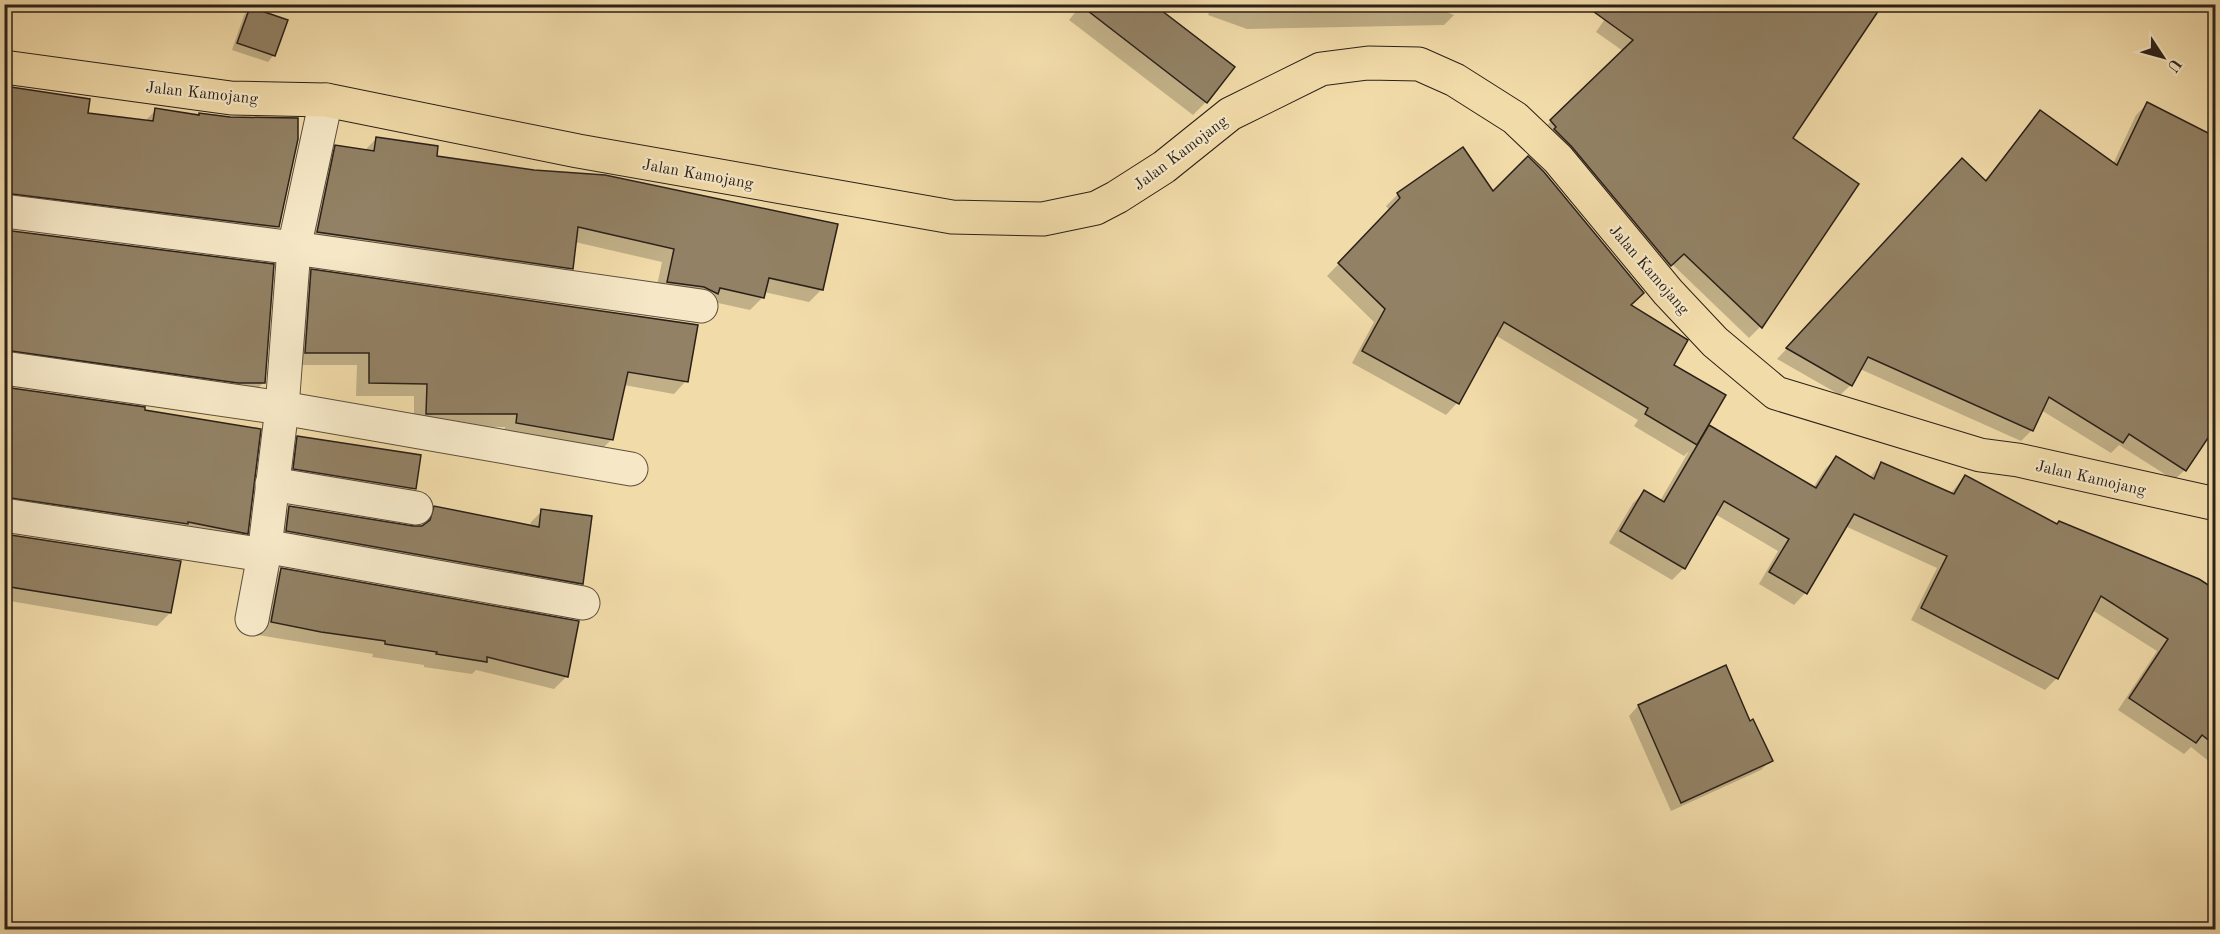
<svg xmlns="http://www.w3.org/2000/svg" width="2220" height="934" viewBox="0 0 2220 934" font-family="'Old Standard TT',serif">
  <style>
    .shadow { fill: #0003 }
    .building { fill: #928164; stroke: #2b2019; stroke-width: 1.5 }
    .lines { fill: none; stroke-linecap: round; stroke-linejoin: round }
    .minor-casing { stroke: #5c4f3d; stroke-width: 35 }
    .major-casing { stroke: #2b2019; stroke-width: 35 }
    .minor { stroke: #f6e8c7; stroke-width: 33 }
    .major { stroke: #f1dba9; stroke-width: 33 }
    .labels { text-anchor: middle; stroke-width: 4.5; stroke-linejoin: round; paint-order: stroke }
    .street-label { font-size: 16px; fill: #2b2019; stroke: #f6e8c7 }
  </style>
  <rect width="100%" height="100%" fill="#f1dba9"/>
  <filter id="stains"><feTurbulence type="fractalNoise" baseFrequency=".00333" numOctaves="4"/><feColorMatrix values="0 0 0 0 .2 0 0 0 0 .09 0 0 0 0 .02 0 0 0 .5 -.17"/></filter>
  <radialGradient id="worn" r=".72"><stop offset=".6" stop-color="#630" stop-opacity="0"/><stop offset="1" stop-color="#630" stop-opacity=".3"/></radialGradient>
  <!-- shadow -->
  <g class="shadow">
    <path d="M1082,4L1206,102L1193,115L1069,20Z"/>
    <path d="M1212,4H1427L1454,15L1444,25L1247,29L1208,15Z"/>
    <path d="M1615,4L1791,138L1857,184L1760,327L1749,338L1672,264L1659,276L1540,132L1623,51L1596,32Z"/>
    <path d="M250,9L274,55L268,62L232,50L244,15Z"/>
    <path d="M4,87L86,114L144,122L156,110L278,226L265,240L4,206Z"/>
    <path d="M2147,104L2216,140V436L2210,432L2185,470L2174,480L2119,445L2111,453L2041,410L2032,430L2021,441L1860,369L1851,385L1840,395L1777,359L1952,171L1984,181L2040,112L2113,164L2136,115Z"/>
    <path d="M377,138L435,157L822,289L809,302L764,292L763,297L750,310L709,301L655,295L662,262L575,242L572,268L559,281L305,245L323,160L336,147L364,151Z"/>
    <path d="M1493,193L1629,305L1672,366L1704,432L1709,427L1813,488L1825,469L1836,458L1869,478L1881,464L1950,494L1965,476L2056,525L2216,592V767L2191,747L2184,754L2118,710L2157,651L2092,610L2057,678L2045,690L1911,620L1937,568L1845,526L1805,593L1794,605L1759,584L1778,551L1715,514L1684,568L1672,580L1609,543L1633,503L1644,492L1660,501L1689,451L1684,456L1634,426L1638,420L1495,335L1457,403L1446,415L1352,363L1374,322L1327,276L1390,211L1386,206L1398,194Z"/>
    <path d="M4,231L264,382L251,395L4,364Z"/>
    <path d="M312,271L686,381L674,394L624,385L612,439L599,452L504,435L505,427L414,426V396H356L357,365H293L299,284Z"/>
    <path d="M4,389L246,533L233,546L4,511Z"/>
    <path d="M298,438L414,488L401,501L281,481L285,451Z"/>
    <path d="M289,507L421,527L424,519L435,508L530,527L531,522L542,511L582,583L571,594L276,542L278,518Z"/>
    <path d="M4,535L170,613L157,626L4,600Z"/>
    <path d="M281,570L567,676L554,689L476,670L472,674L424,667V665L372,657L373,654L258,635L268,583Z"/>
    <path d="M1725,667L1750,723L1771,760L1761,770L1671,811L1629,716L1638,706Z"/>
  </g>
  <!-- building -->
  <g class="building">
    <path d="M1079,4H1153L1235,67L1207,103Z"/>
    <path d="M1583,4H1883L1793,138L1859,184L1762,328L1684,254L1671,266L1572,147L1554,129L1556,127L1550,120L1633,40Z"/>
    <path d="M250,7L288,20L275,56L237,43Z"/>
    <path d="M4,86L90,99L88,113L153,121L155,108L199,115V113L230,117L298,118V139L279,227L4,193Z"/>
    <path d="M2147,102L2216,137V426L2186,471L2129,434L2123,443L2049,397L2033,431L1868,357L1852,386L1786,348L1962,158L1986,181L2040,110L2117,165Z"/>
    <path d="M376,137L438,146L437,156L534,170L605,175L838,224L823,290L769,278L764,298L720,288L718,294L704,287L667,282L674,249L578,227L573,269L317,232L335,145L374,151Z"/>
    <path d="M1463,147L1493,191L1528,156L1544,172L1644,293L1631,305L1688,340L1674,365L1726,395L1697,445L1645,414L1648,408L1504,322L1459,404L1362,351L1385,309L1338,263L1400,198L1397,193Z"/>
    <path d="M4,230L274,264L265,383H238L4,350Z"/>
    <path d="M311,269L698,325L688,382L628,372L613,440L516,423L517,414H426L427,384L369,383V353H305Z"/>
    <path d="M4,387L145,407V410L261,429L248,534L188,522V524L4,497Z"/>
    <path d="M1709,425L1816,488L1836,456L1874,479L1881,462L1954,494L1965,475L2057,524L2059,521L2199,579L2216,590V746L2202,735L2196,743L2129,698L2168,639L2101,596L2058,679L1921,608L1947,556L1854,514L1807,594L1769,572L1789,539L1724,501L1685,569L1620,531L1644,490L1664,502Z"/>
    <path d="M297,436L421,455L416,489L293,469Z"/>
    <path d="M289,506L413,526H422L430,520L434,506L539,527L541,509L592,516L583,584L286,531Z"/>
    <path d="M4,534L181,561L171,613L4,586Z"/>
    <path d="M281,568L579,621L568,677L487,657V662L436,654L437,652L385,644V641L321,632L271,622Z"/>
    <path d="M1726,665L1750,721L1753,719L1773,761L1681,803L1638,705Z"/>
  </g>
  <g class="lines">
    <!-- minor casing -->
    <g class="minor-casing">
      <g id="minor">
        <path d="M4,211L294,248L701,306"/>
        <path d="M4,368L282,408L631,469"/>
        <path d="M272,484L416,508"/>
        <path d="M4,515L264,555"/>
        <path d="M264,546L583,603"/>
        <path d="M252,619L264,555L282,408L294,248L326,100"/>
      </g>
    </g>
    <!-- major casing -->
    <g class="major-casing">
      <path id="major" d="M4,67L231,98L326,100L578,151L952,217L1043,219L1096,208L1117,197L1164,167L1230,114L1321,69L1368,63L1419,64L1455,80L1515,118L1558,159L1668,292L1715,342L1776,393L1980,455L2018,460L2216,504"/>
    </g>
    <!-- minor -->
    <use href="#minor" class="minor"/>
    <!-- major -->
    <use href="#major" class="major"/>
  </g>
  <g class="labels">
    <!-- street labels -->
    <g class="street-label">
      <text transform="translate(202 92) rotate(6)" y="6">Jalan Kamojang</text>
      <text transform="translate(1180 152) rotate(-37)" y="6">Jalan Kamojang</text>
      <text transform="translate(698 173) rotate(10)" y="6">Jalan Kamojang</text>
      <text transform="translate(1650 269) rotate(49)" y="6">Jalan Kamojang</text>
      <text transform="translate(2091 477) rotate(13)" y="6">Jalan Kamojang</text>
    </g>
  </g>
  <!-- margin -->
  <rect width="2220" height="934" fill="none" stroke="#f1dba9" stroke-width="24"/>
  <rect x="6" y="6" width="2208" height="922" fill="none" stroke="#2b2019" stroke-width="3"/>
  <rect x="12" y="12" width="2196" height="910" fill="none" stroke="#2b2019" stroke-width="1.5"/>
  <!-- north arrow -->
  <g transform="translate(2163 57) rotate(126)" stroke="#f6e8c7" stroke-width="4.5" paint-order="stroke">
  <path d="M0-4.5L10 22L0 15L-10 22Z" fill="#2b2019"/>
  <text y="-9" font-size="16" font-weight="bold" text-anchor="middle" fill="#2b2019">U</text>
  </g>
  <rect width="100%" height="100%" filter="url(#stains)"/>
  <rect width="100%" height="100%" fill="url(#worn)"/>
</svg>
